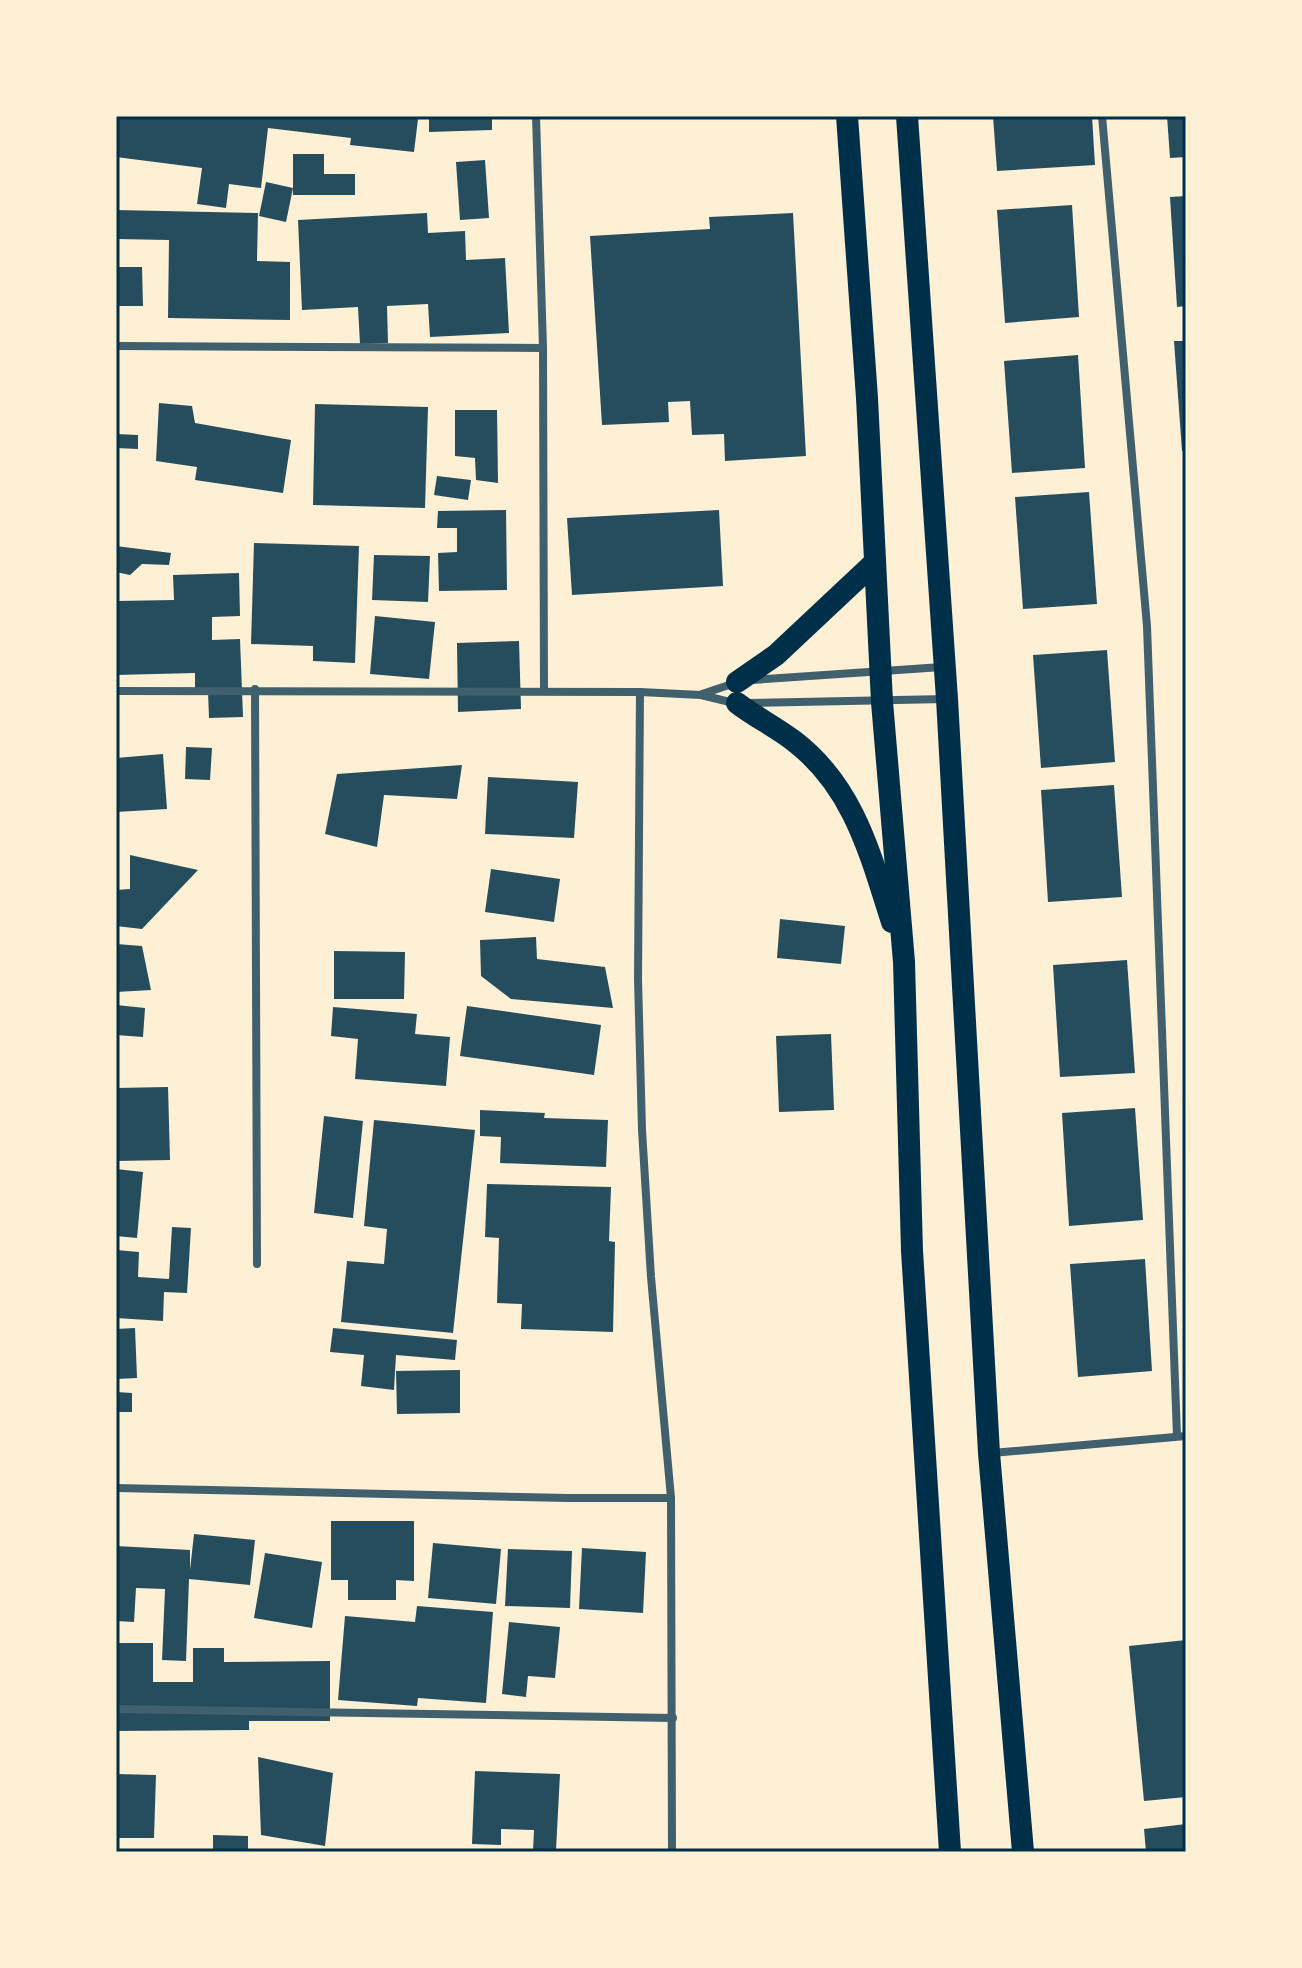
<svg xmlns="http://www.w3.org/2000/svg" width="1302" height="1968" viewBox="0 0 1302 1968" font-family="'Golos Text',sans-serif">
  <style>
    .building { fill: #264d5e }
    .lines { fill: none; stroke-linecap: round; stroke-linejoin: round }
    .minor { stroke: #3f606c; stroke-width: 8 }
    .trunk { stroke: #003049; stroke-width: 22 }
    .neatline { fill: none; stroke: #003049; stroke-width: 3 }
  </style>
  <rect width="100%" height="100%" fill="#fdf0d5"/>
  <!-- building -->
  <g class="building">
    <path d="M116,116H396L418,119L414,152L350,145L351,138L268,128L261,188L229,184L226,208L197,204L202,168L116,157Z"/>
    <path d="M429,116H492V130L429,132Z"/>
    <path d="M993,116H1092L1095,165L997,171Z"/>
    <path d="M1167,116H1186V157L1170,158Z"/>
    <path d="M293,154H324V174H355V195H293Z"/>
    <path d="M485,160L489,218L460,220L456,162Z"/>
    <path d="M266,182L293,188L286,222L259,216Z"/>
    <path d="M1186,196V306L1177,307L1170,197Z"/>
    <path d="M1072,205L1079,317L1005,323L997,210Z"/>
    <path d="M116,210L258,213L257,261L290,262V320L168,318L169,240L116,239Z"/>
    <path d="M427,213L428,233L465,231L466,260L505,258L509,333L430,337L428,304L387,306L388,343L360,344L358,307L302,310L298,220Z"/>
    <path d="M793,213L806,456L725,461L724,434L692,435L690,401L668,402L669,422L602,425L590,236L710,229L709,217Z"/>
    <path d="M116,267H142L143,306H116Z"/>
    <path d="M1174,341H1186V451H1182Z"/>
    <path d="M1078,355L1085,468L1012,473L1004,361Z"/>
    <path d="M159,403L192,406L195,423L291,440L283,493L195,480L197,467L156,461Z"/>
    <path d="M315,404L428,407L425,508L313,505Z"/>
    <path d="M455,410H497L498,483L476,480L475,458L455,456Z"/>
    <path d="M116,434L138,435V449L116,448Z"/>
    <path d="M437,476L471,480L468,500L434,495Z"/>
    <path d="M1089,492L1097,604L1023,609L1015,497Z"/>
    <path d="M506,510L507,590L439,591L438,553L457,552V528H437L438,511Z"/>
    <path d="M719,510L723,586L572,595L567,518Z"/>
    <path d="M254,543L359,546L355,663L313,661V646L251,644Z"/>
    <path d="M116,546L171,553L169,565L142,564L130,575L116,572Z"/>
    <path d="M374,555L430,556L428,602L372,600Z"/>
    <path d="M239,573L240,616L212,617V640L240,639L243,717L209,718L208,691H195V673L116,675V601L174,600L173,575Z"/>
    <path d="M375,616L435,622L429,679L370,674Z"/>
    <path d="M519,641L521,709L458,712L457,643Z"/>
    <path d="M1107,650L1115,762L1041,768L1033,655Z"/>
    <path d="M186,747L212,748L210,780L185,779Z"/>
    <path d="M163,754L167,809L116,812V758Z"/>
    <path d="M462,765L457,799L384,795L377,847L325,834L337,774Z"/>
    <path d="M488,777L578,782L574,838L485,834Z"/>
    <path d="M1114,785L1122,897L1048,902L1041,790Z"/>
    <path d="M130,855L198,870L142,929L116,926V890L130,889Z"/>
    <path d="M491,869L560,879L554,922L485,912Z"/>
    <path d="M780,919L845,926L841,964L777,958Z"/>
    <path d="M536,937L537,959L605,967L613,1008L511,999L481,976L480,940Z"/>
    <path d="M116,944L142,946L151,990L116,992Z"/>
    <path d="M334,951L405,952L404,999H334Z"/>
    <path d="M1127,960L1135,1073L1060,1077L1053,965Z"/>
    <path d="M116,1005L145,1008L143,1037L116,1035Z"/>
    <path d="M467,1006L601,1025L594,1075L460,1056Z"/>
    <path d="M333,1007L417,1014L415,1034L450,1037L446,1086L355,1079L358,1039L331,1036Z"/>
    <path d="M831,1034L834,1110L779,1112L776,1036Z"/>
    <path d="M168,1087L170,1160L116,1161V1088Z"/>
    <path d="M1135,1108L1143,1220L1069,1226L1062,1113Z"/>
    <path d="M480,1110L545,1113L544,1118L608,1120L606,1167L500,1163L501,1137L480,1136Z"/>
    <path d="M324,1116L363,1121L353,1218L314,1213Z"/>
    <path d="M374,1120L475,1130L453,1333L341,1322L347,1261L384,1264L387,1229L364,1226Z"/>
    <path d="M116,1169L143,1172L137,1238L116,1236Z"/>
    <path d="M487,1184L611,1187L609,1241L615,1242L613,1332L521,1329L522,1304L497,1303L499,1238L485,1237Z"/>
    <path d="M172,1227L191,1228L187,1293L164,1292L163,1321L116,1318V1250L139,1252L138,1277L169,1279Z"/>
    <path d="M1145,1259L1152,1371L1078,1377L1070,1264Z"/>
    <path d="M135,1328L137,1378L116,1379V1329Z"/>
    <path d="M333,1328L457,1340L455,1360L396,1355L394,1390L361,1386L364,1355L330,1352Z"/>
    <path d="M460,1370V1413L397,1414L396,1371Z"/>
    <path d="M116,1392L132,1393V1412H116Z"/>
    <path d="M331,1521H414V1581L396,1580V1600H348V1580H331Z"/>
    <path d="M194,1534L255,1540L250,1585L189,1579L186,1661L162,1660L165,1589L136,1588L134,1622L116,1621V1546L190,1550V1570Z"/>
    <path d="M433,1543L501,1549L496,1604L428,1598Z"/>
    <path d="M582,1548L646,1552L643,1613L579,1609Z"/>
    <path d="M508,1549L572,1551L570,1608L505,1606Z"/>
    <path d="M265,1553L322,1562L312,1628L254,1618Z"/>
    <path d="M417,1606L493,1612L486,1703L418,1698L417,1706L338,1700L345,1616L415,1622Z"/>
    <path d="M509,1622L560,1627L555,1678L528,1676L526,1697L502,1694Z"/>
    <path d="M1186,1640V1797L1144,1801L1129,1646Z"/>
    <path d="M116,1643H153V1682H193V1648H224V1662L330,1661V1721H249V1730L116,1731Z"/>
    <path d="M258,1757L333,1773L325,1846L261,1835Z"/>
    <path d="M475,1771L560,1774L556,1850H533L534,1830L501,1829V1845L472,1844Z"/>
    <path d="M116,1774L156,1775L154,1838H116Z"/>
    <path d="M1186,1824V1852H1146L1144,1829Z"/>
    <path d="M213,1835L248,1836V1852H213Z"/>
  </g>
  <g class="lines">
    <!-- minor -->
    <g class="minor">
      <path d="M536,116L543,348L544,691"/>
      <path d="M1102,116L1147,626L1177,1436"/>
      <path d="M116,346L543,348"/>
      <path d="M752,680L942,667"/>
      <path d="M255,689L257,1264"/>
      <path d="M116,691L640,692L701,695L734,703"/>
      <path d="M640,692L638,979L642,1130L651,1277L671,1498L672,1852"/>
      <path d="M702,694L735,683"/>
      <path d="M748,703L946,699"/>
      <path d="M992,1453L1186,1436"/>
      <path d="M116,1488L568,1498H671"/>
      <path d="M116,1709L673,1718"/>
    </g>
    <!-- trunk -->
    <g class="trunk">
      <path d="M847,116L867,398L882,702L904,962L912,1251L950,1852"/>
      <path d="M907,116L947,699L989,1453L1023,1852"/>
      <path d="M737,682L776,655L874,563"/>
      <path d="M737,703C755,717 776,727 794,741C854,787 870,854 892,922"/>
    </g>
  </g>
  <!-- border -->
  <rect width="1302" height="1968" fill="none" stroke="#fdf0d5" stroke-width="236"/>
  <rect x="118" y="118" width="1066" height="1732" class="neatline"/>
</svg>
